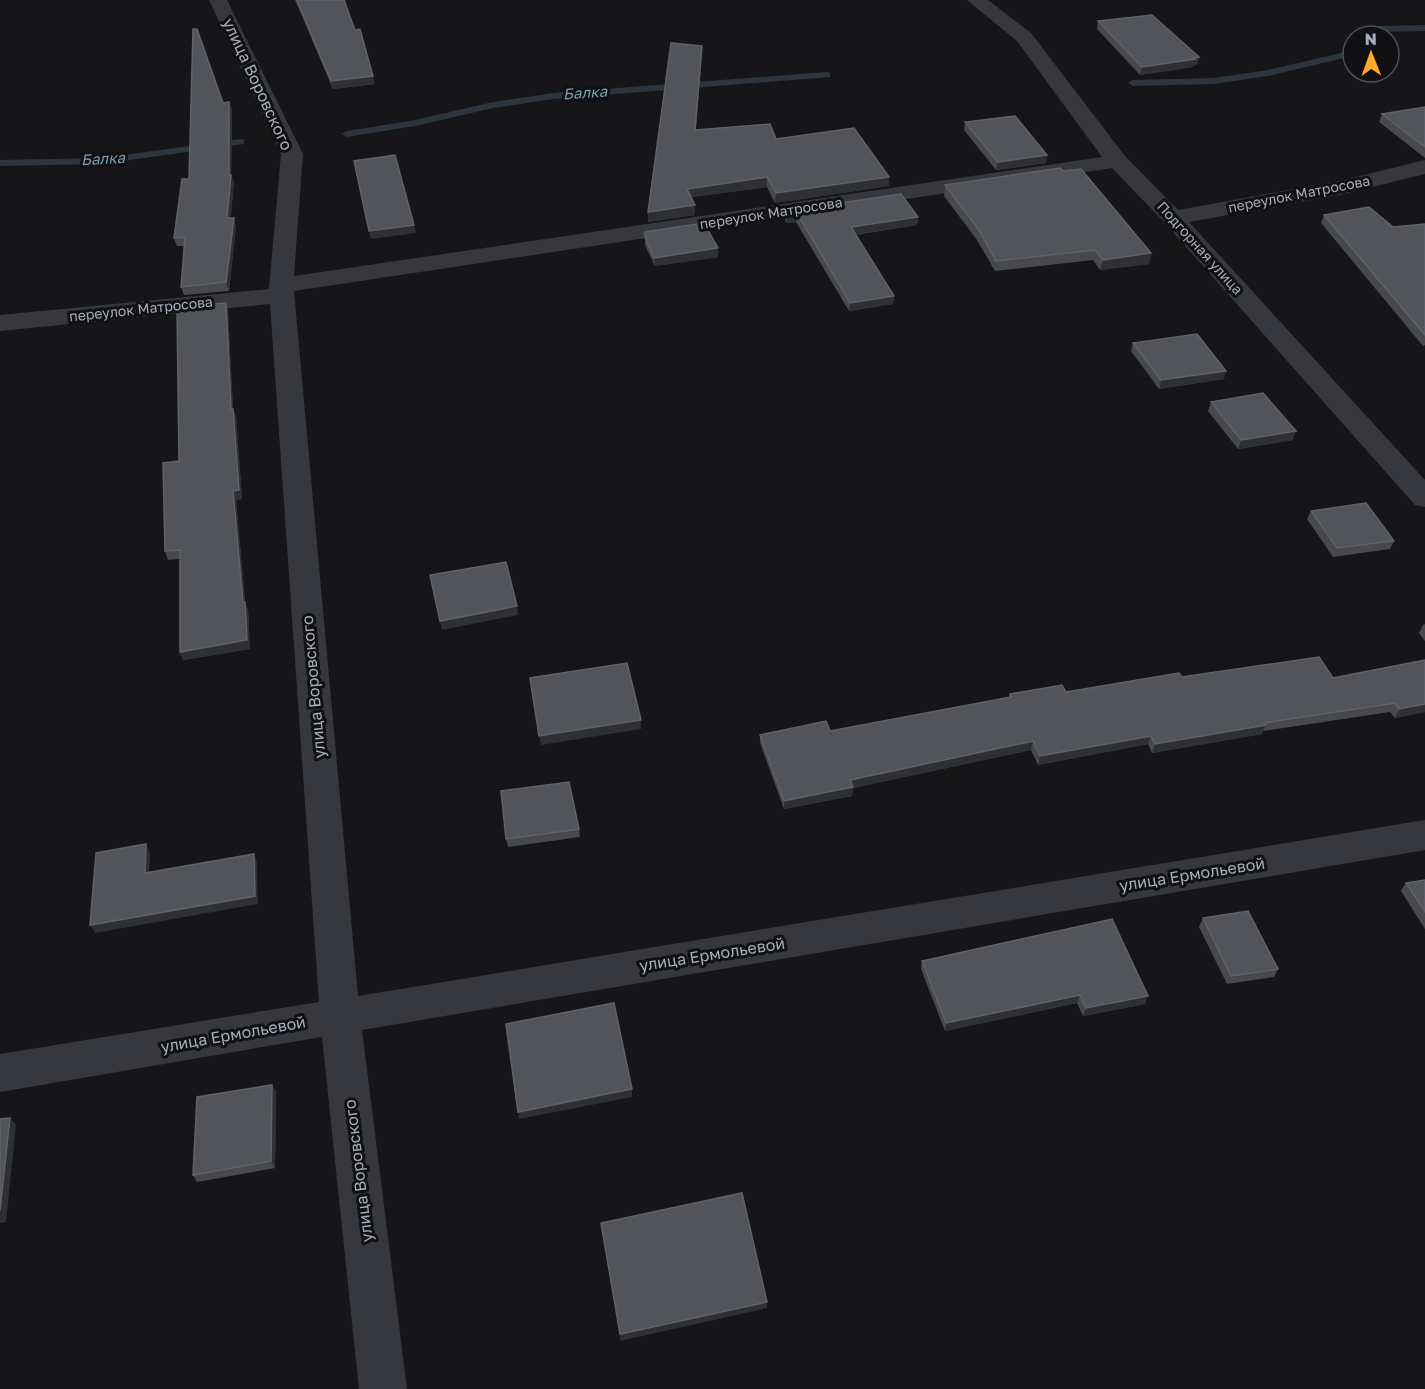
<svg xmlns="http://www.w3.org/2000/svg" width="1425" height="1389" viewBox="0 0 1425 1389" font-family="'Golos Text',sans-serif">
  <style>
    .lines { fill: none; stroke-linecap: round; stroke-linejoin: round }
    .stream { fill: #2b363d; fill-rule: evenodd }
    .minor { fill: #37383e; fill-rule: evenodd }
    .wall { fill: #47494d }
    .shaded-wall { fill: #2f3033 }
    .building { fill: #525459; stroke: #5f6268; stroke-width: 1.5 }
    .labels { text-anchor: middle; stroke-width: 6; stroke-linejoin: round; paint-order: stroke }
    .far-street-label { font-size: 14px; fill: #a7aeb9; stroke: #111113 }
    .far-water-label { font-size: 15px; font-style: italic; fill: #7b9fb7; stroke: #111113 }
    .street-label { font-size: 16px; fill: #a7aeb9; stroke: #111113 }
  </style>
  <rect width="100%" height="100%" fill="#161618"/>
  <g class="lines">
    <!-- stream -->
    <g class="stream">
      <path d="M1425,25V31L1378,32L1368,36H1357L1377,26Z"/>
      <path d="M1353,39L1352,56L1268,76L1214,84L1133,86L1128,83L1133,80L1214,78L1268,70L1345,52L1349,42Z"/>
      <path d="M827,72L830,73V77L553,99L493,108L415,126L347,137L342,134L347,131L415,120L493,102L553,93Z"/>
      <path d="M241,139L244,140V144L102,164L0,166V160L102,158Z"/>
    </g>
    <!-- minor -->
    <path class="minor" d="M209,0H227L303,154L294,276L1102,157L1017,41L967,0H988L1031,33L1125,156L1178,210L1344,180L1425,160V174L1344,194L1189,222L1425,480V507L1415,505L1165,223L1112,168L294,291L358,996L1425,820V850L362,1030L407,1389H359L322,1037L0,1092V1054L319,1002L270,304L0,331V315L269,289L281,154Z"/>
  </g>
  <!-- wall -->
  <g class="wall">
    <path d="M295,0H344L375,84L333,89Z"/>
    <path d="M1098,21L1199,57L1197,65H1194L1193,67L1140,75L1097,29Z"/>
    <path d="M702,46L696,130L776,139L889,177V186L775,203L767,187L691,197L695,215L648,222V212Z"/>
    <path d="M229,102L232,110L231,175L234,183L230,218L236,226L229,291L184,295L181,287L185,246H177L174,238L189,179L223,103Z"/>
    <path d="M1425,107V158L1379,122L1382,114Z"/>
    <path d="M965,122L1046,163L996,170L964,130Z"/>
    <path d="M945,185L1151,253L1149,264L1100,270L1093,260L995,271L977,240L944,196Z"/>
    <path d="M785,211L918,217L917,225L855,235L894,296L893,304L849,311L796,222L786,223L785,220Z"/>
    <path d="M1324,215L1393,227L1425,224V345L1423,346L1321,223Z"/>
    <path d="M645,237L718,248V257L655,266L645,245Z"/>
    <path d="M226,303L228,311L233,409L236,417L242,499L236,500L245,602L248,610L250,649L183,660L180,652V559L168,560L165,551Z"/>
    <path d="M1133,343L1224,379L1159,389L1131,351Z"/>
    <path d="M1211,402L1293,440L1238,449L1208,411Z"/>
    <path d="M1311,511L1394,541L1390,549L1333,557L1307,519Z"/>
    <path d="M1425,624V641L1419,633L1423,625Z"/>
    <path d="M1425,660V712L1395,718L1390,712L1263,731L1262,734L1152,753L1148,744L1038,765L1031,750L853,788L852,796L784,809L760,743V735L830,731L1009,697L1010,694L1066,692L1182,677L1333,678Z"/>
    <path d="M579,829L580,837L508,847L506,839Z"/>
    <path d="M1425,880V929L1401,891L1406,883Z"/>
    <path d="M1203,918L1278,969L1274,977L1227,984L1199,927Z"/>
    <path d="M922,961L1145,1004L1083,1016L1077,1003L945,1031L921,969Z"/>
    <path d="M272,1085L276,1092L275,1168L197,1182L193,1175Z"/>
  </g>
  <!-- shaded-wall -->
  <g class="shaded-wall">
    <path d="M702,46V55L695,139V130Z"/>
    <path d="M1199,57L1197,65H1194L1193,67L1140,75L1142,67Z"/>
    <path d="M373,76L375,84L333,89L331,81Z"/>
    <path d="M229,102L232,110L231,177V175L234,183L230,227L227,218L229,175Z"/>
    <path d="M1047,155L1046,163L996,170L998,162Z"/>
    <path d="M767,177V187L687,198V189Z"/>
    <path d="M889,177V186L775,203L776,193Z"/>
    <path d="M695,205V215L648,222V212Z"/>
    <path d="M797,213L796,222L786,223L787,215Z"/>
    <path d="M918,217L917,225L850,235L851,227Z"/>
    <path d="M234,218L236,226L229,291L226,282Z"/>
    <path d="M414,225L416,233L371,239L369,231Z"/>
    <path d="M718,248V257L655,266L654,258Z"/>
    <path d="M1151,253L1149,264L1100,270L1103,260Z"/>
    <path d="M894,296L893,304L849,311L850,303Z"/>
    <path d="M226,303L228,311L233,409L236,417L242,499L236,500L246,611L243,602L233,491L231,409Z"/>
    <path d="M1226,371L1224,379L1159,389L1161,380Z"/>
    <path d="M1296,431L1293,440L1238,449L1241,440Z"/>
    <path d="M245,602L248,610L250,649L183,660L180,652Z"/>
    <path d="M517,606L518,615L442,630L440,621Z"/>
    <path d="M1425,704V712L1395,718L1399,709Z"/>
    <path d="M641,720V729L541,745L539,736Z"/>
    <path d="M1266,725L1262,734L1152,753L1155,744Z"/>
    <path d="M1151,736L1148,744L1038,765L1040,756Z"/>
    <path d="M1033,741L1031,750L853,788L852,796L784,809V801L850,780Z"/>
    <path d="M146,844L150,853L149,881L145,873Z"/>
    <path d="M254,854L257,862L258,904L95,933L90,925Z"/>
    <path d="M1080,995L1077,1003L945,1031L946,1023Z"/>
    <path d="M1148,996L1145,1004L1083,1016L1086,1008Z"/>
    <path d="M272,1085L276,1092L275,1168L271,1161Z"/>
    <path d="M632,1089V1097L519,1119L518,1112Z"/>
    <path d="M10,1118L16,1125L6,1222L0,1223V1210Z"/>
    <path d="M767,1302V1308L620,1341V1334Z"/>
  </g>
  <!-- building -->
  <g class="building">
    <path d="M297,0H344L355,30L360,29L373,76L331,81Z"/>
    <path d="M1152,15L1199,57L1193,58L1195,59L1142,67L1098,21Z"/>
    <path d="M193,29H197L223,103L229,102V175H231L227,218H234L226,282L181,287L185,237L174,238L182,179H189Z"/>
    <path d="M671,43L702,46L695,130L770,124L776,139L854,128L889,177L776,193L767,177L687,189L695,205L648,212Z"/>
    <path d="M1425,107V147L1382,114Z"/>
    <path d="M1015,116L1047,155L998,162L965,122Z"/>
    <path d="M395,155L414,225L369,231L354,161Z"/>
    <path d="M1060,168L1063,171L1081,169L1151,253L1103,260L1095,250L996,261L979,230L945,185Z"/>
    <path d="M901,194L918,217L851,227L894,296L850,303L797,213L787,215L785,211Z"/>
    <path d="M1369,207L1393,227L1425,224V335L1324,215Z"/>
    <path d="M704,223L718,248L654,258L645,237V232Z"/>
    <path d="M226,303L231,409H233L239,490L233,491L243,602H245L247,640L180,652V550L165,551L163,463L179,461L177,309L179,307Z"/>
    <path d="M1197,334L1226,371L1161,380L1133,343Z"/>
    <path d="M1263,393L1296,431L1241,440L1211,402Z"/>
    <path d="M1366,503L1394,541L1337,548L1311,511Z"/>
    <path d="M506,562L517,606L440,621L430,575Z"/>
    <path d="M1319,657L1333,678L1425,660V704L1399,709L1395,703L1264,723L1266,725L1155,744L1151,736L1040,756L1033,741L850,780L853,787L784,801L760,735L826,721L830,731L1011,697L1010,694L1062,685L1066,692L1179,673L1182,677Z"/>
    <path d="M627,663L641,720L539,736L530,678Z"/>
    <path d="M569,782L579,829L506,839L501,791Z"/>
    <path d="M146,844L145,873L254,854L255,896L90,925L96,853Z"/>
    <path d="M1425,880V912L1406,883Z"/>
    <path d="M1248,911L1278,969L1231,976L1203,918Z"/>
    <path d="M1112,919L1148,996L1086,1008L1080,995L946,1023L922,961Z"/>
    <path d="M614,1003L632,1089L518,1112L506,1024Z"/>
    <path d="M272,1085L271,1161L193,1175L197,1097Z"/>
    <path d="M10,1118L0,1210V1119Z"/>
    <path d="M742,1193L767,1302L620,1334L601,1223Z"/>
  </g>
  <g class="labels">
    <!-- far-street labels -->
    <g class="far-street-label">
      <text transform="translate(1299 194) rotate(-11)" y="5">переулок Матросова</text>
      <text transform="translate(771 213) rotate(-9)" y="5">переулок Матросова</text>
      <text transform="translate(1200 248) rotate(48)" y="5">Подгорная улица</text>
      <text transform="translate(141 309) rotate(-6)" y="5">переулок Матросова</text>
    </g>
    <!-- far-water labels -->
    <g class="far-water-label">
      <text transform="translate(585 93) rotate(-4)" y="5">Балка</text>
      <text transform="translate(103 159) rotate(-3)" y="5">Балка</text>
    </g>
    <!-- street labels -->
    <g class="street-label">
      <text transform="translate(258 84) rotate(65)" y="6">улица Воровского</text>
      <text transform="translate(313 687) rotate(-95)" y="6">улица Воровского</text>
      <text transform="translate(1192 874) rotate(-9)" y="6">улица Ермольевой</text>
      <text transform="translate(712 954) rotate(-9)" y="6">улица Ермольевой</text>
      <text transform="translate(233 1034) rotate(-10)" y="6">улица Ермольевой</text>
      <text transform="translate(358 1171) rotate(-97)" y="6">улица Воровского</text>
    </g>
  </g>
  <!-- north arrow -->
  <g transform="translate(1371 54) rotate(359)"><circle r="28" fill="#111113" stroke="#4d5055" stroke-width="1.5"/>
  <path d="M0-4.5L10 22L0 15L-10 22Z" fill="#ffa727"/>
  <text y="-9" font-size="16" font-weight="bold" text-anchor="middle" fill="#a7aeb9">N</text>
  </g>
</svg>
